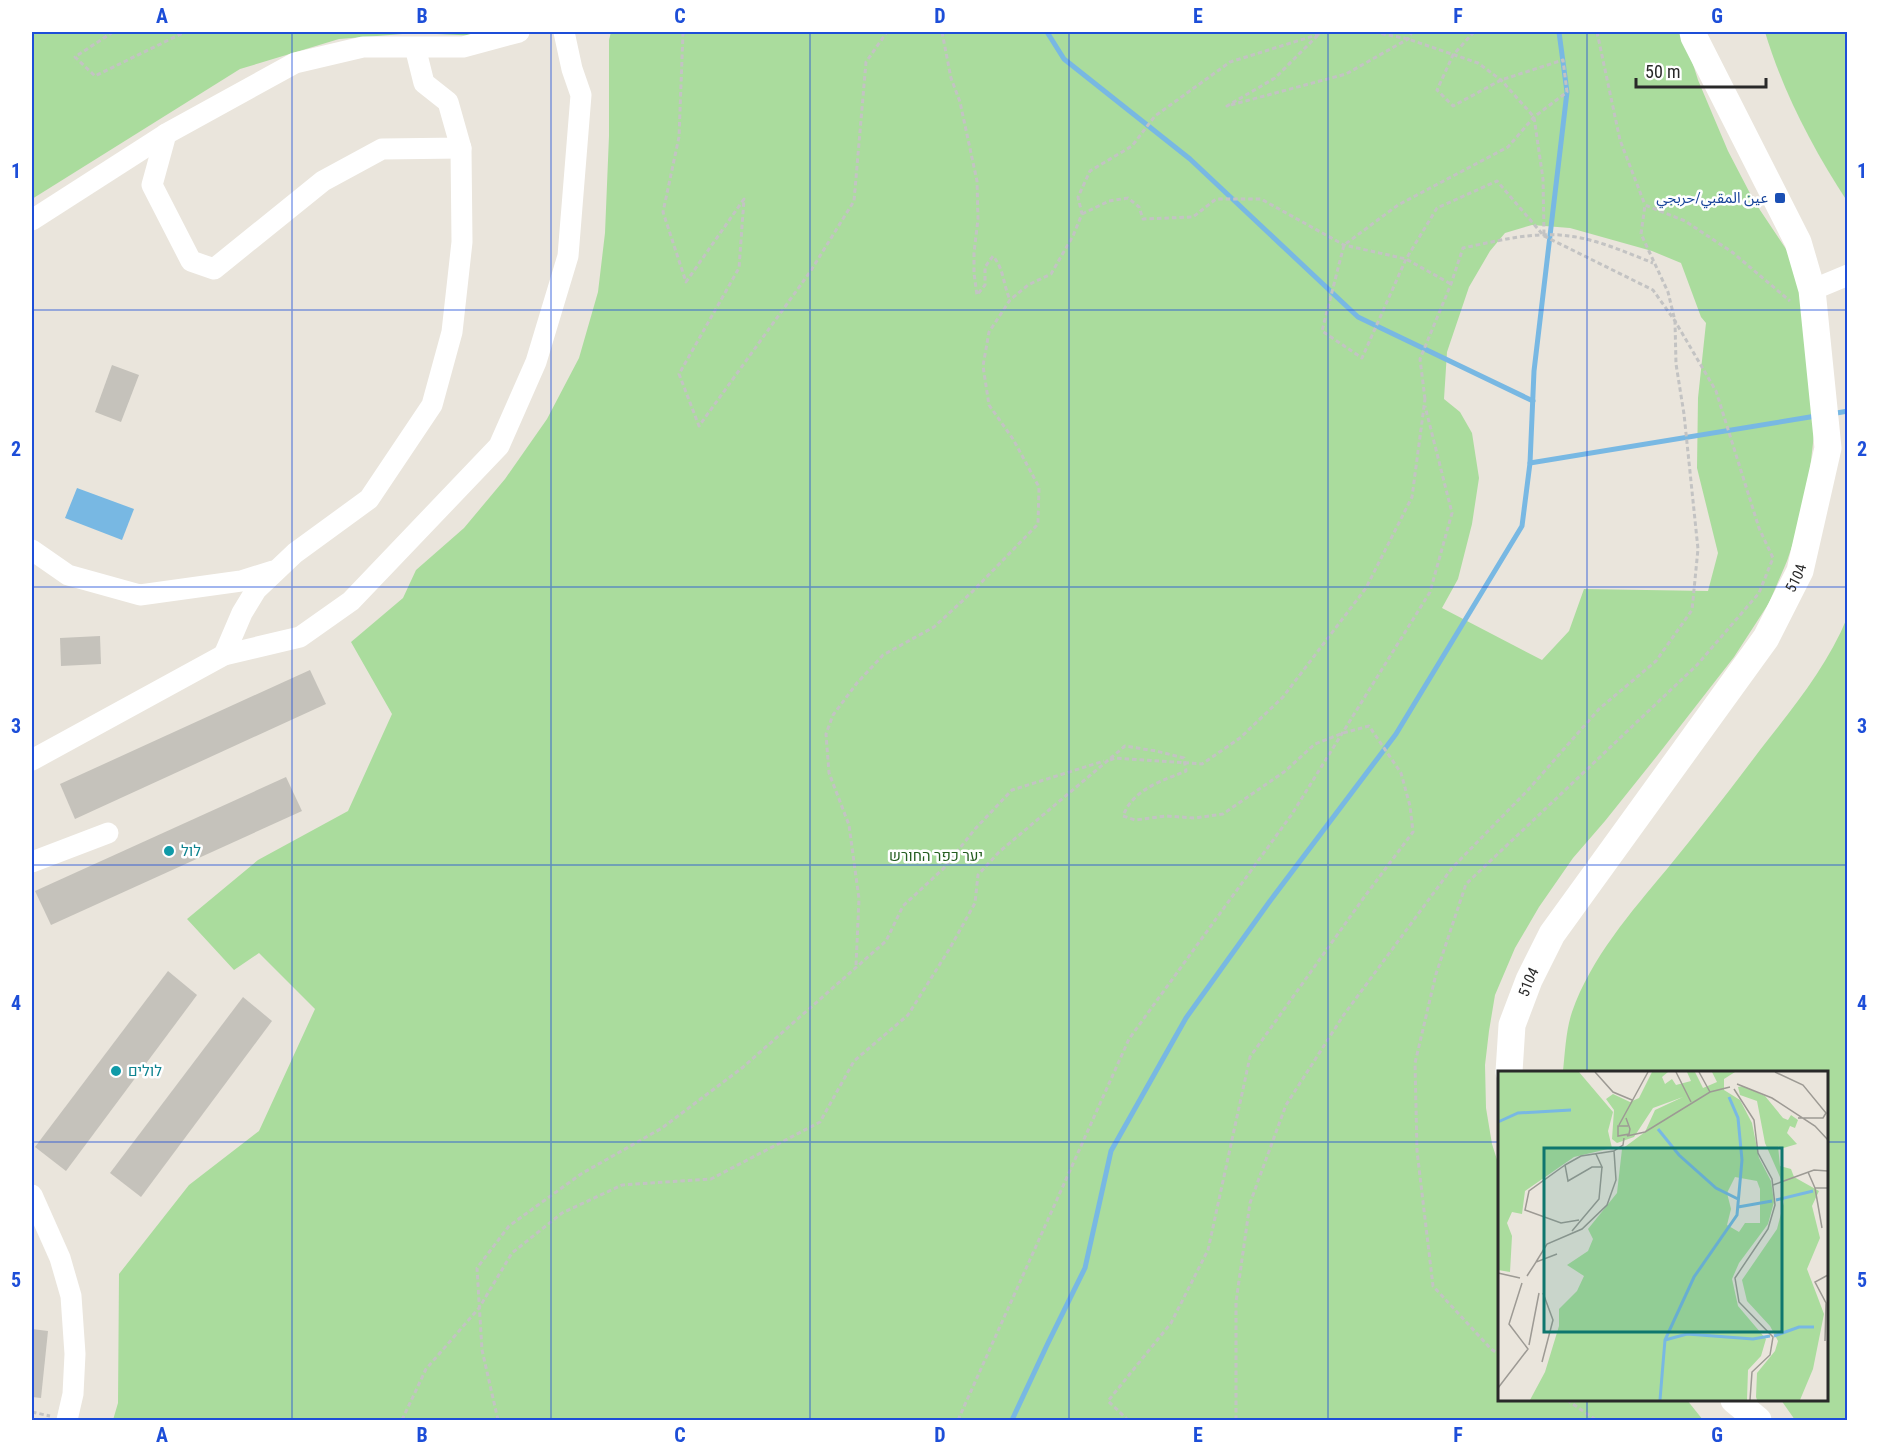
<svg xmlns="http://www.w3.org/2000/svg" width="1879" height="1452" viewBox="0 0 1879 1452" font-family="'Roboto Condensed','Noto Sans Arabic',Heebo,sans-serif">
  <style>
    .green { fill: #aadc9d; fill-rule: evenodd }
    .water { fill: #78b8e3 }
    .lines { fill: none; stroke-linecap: round; stroke-linejoin: round }
    .stream { stroke: #78b8e3; stroke-width: 5 }
    .building { fill: #c5c2bb }
    .path { stroke: #c3c3c3; stroke-width: 3; stroke-dasharray: 4.5 3; stroke-linecap: butt }
    .minor { stroke: #fff; stroke-width: 21 }
    .tertiary { stroke: #fff; stroke-width: 27 }
    .grid { fill: none; stroke: #1d4ed8; stroke-width: 1.5; stroke-opacity: 0.55 }
    .transit-dot { fill: #1a4fb4; stroke: #fff; stroke-width: 2 }
    .culture-dot { fill: #0f9aa8; stroke: #fff; stroke-width: 2 }
    .labels { text-anchor: middle; stroke-width: 5; stroke-linejoin: round; paint-order: stroke }
    .transit-label { font-size: 15px; fill: #164399; stroke: #fff; text-anchor: end }
    .street-label { font-size: 15px; fill: #292929; stroke: #fff }
    .culture-label { font-size: 15px; fill: #0d838f; stroke: #fff; text-anchor: start }
    .park-label { font-size: 15px; fill: #255e20; stroke: #fff }
    .inset-river { fill: none; stroke: #78b8e3; stroke-width: 3 }
    .inset-road { fill: none; stroke: #9d9a94; stroke-width: 1.5 }
    .view { fill: #0f766e; fill-opacity: 0.15; stroke: #0f766e; stroke-width: 3 }
    .inset-edge { fill: none; stroke: #292929; stroke-width: 3 }
    .neatline { fill: none; stroke: #1d4ed8; stroke-width: 2 }
    .grid-label { font-size: 20px; text-anchor: middle; font-weight: bold; fill: #1d4ed8 }
  </style>
  <rect width="100%" height="100%" fill="#eae5dc"/>
  <!-- green -->
  <g class="green">
    <path d="M32,32H488L480,36L415,33L339,39L240,69L32,199Z"/>
    <path d="M611,32H1683L1698,80L1728,151L1754,201L1794,261L1800,287L1815,425L1806,505L1787,561L1769,603L1734,657L1657,756L1605,821L1573,858L1539,907L1515,948L1495,995L1489,1031L1485,1065L1486,1108L1492,1144L1499,1166L1500,1400H1687L1703,1420H113L118,1403L119,1274L189,1185L259,1131L315,1009L259,953L234,970L187,919L258,860L348,811L392,714L351,642L403,598L416,570L464,528L505,479L547,419L579,358L598,292L605,233L609,136V40ZM1532,225L1570,228L1652,251L1681,263L1701,317L1706,323L1698,398L1697,468L1718,553L1708,591L1584,589L1569,631L1542,660L1442,608L1458,579L1472,524L1479,478L1472,433L1460,412L1444,399L1447,352L1469,287L1490,251L1505,233Z"/>
    <path d="M1765,32H1847V201C1813,149 1783,92 1765,32Z"/>
    <path d="M1847,618V1420H1795L1781,1400H1826V1072H1563V1071C1565,1052 1566,1030 1572,1012C1591,958 1631,912 1667,869C1699,830 1730,790 1760,750C1792,709 1827,667 1847,618Z"/>
  </g>
  <!-- water -->
  <path class="water" d="M77,488L134,509L122,540L65,518Z"/>
  <g class="lines">
    <!-- stream -->
    <g class="stream">
      <path d="M1047,32L1064,59L1190,159L1358,317L1533,401"/>
      <path d="M1831,414L1848,411"/>
      <path d="M1530,463L1816,416"/>
      <path d="M1012,1420L1048,1343L1085,1268L1111,1151L1186,1018L1270,901L1396,734L1522,526L1530,463L1534,371L1567,92L1559,32"/>
    </g>
  </g>
  <!-- building -->
  <g class="building">
    <path d="M112,365L139,375L121,422L95,412Z"/>
    <path d="M100,636L101,664L61,666L60,638Z"/>
    <path d="M310,670L326,704L75,819L60,784Z"/>
    <path d="M286,777L302,811L51,925L35,891Z"/>
    <path d="M168,971L197,995L66,1171L35,1147Z"/>
    <path d="M243,997L272,1021L141,1197L110,1173Z"/>
    <path d="M32,1329L48,1331L41,1398L32,1397Z"/>
  </g>
  <g class="lines">
    <!-- path -->
    <g class="path">
      <path d="M113,32L75,57L95,76L185,32"/>
      <path d="M683,32L679,137L663,212L686,282L744,199L739,268L679,374L699,426L810,272L854,201L866,62L887,32"/>
      <path d="M942,32L951,78L960,102L977,181L978,219L974,253V273L977,295L985,285V267L993,256C1004,269 1003,284 1010,300"/>
      <path d="M1316,32L1320,33L1275,78L1227,106L1346,74L1408,39L1412,32"/>
      <path d="M1374,32L1408,39L1478,63L1501,80L1534,117L1543,179L1544,234"/>
      <path d="M1474,32L1453,55L1437,90L1453,106L1501,80L1563,60L1567,92L1534,117L1508,147L1398,205L1344,245L1322,331L1362,358L1406,259L1437,208L1497,181L1544,236L1653,290L1675,321L1716,391L1759,528L1773,558L1759,593L1697,665L1466,884L1436,974L1415,1063L1417,1151L1433,1286L1491,1349L1500,1355"/>
      <path d="M1597,32L1620,140L1645,205"/>
      <path d="M1082,214L1109,201L1128,198L1139,207L1143,219L1193,217L1216,199H1261L1344,245L1406,259L1451,284"/>
      <path d="M1425,399L1420,359L1451,284L1463,248C1497,241 1534,231 1569,236C1596,239 1628,253 1653,263"/>
      <path d="M1110,760L1115,758L1202,764L1240,738L1283,697L1366,588L1412,497L1425,399"/>
      <path d="M856,965L859,899L849,825L829,773L826,734L833,715L857,683L883,655L934,627L972,592L1038,524L1039,487L1013,439L989,405L983,366L989,332L1010,300L1028,285L1051,274L1073,236L1082,214L1078,197L1090,171L1132,146L1155,116L1230,62L1326,32"/>
      <path d="M1567,1400L1596,1420"/>
      <path d="M32,1412L50,1416"/>
      <path d="M402,1420L426,1369L479,1308L512,1253L562,1213L622,1185L711,1179L820,1122L854,1061L908,1015L950,948L975,903L978,875L999,852L1125,746L1156,751L1184,758L1186,771C1162,781 1133,789 1123,816L1135,820L1166,816L1195,818L1223,814L1284,772L1315,744L1343,733L1369,726L1401,773L1410,806L1413,832L1365,896L1250,1057L1208,1250L1171,1323L1108,1401L1128,1420"/>
      <path d="M498,1420L482,1350L477,1268L509,1226L581,1174L662,1128L742,1068L886,941L903,906L944,868L975,829L1012,790L1104,761"/>
      <path d="M958,1420L1129,1039L1292,814L1430,592L1452,513L1425,406"/>
      <path d="M1236,1420V1302L1250,1203L1286,1105L1343,1016L1452,868L1528,790L1599,709L1656,661L1692,610L1698,549L1684,414L1676,364L1675,321L1668,292L1641,234L1645,205L1685,221L1732,252L1790,301"/>
    </g>
    <!-- minor -->
    <g class="minor">
      <path d="M415,47L424,83L448,102L461,148L382,149L323,181L214,269L191,261L152,185L166,134L295,63L363,47H463L519,32"/>
      <path d="M32,220L166,134"/>
      <path d="M1812,290L1848,275"/>
      <path d="M32,550L68,575L140,595L241,581L273,571"/>
      <path d="M224,655L242,613L256,590L295,553L369,499L432,405L452,332L462,242L461,148"/>
      <path d="M32,760L224,655L300,637L351,601L499,446L536,362L568,256L581,95L572,69L564,32"/>
      <path d="M32,862L108,833"/>
      <path d="M32,1195L60,1258L71,1296L75,1354L73,1394L67,1420"/>
    </g>
    <!-- tertiary -->
    <g class="tertiary">
      <path id="s1" d="M1509,1072L1512,1025L1529,980L1552,934L1766,638L1800,571L1828,448L1812,290L1798,242L1694,37L1693,32"/>
      <path d="M1734,1400L1758,1420"/>
    </g>
  </g>
  <!-- grid -->
  <path class="grid" d="M292,32V1420M551,32V1420M810,32V1420M1069,32V1420M1328,32V1420M1587,32V1072M32,310H1848M32,587H1848M32,865H1848M32,1142H1500M1826,1142H1848M1587,1400V1420"/>
  <!-- markers -->
  <rect class="transit-dot" x="1774" y="192" width="12" height="12" rx="3"/>
  <g class="culture-dot">
    <circle cx="169" cy="851" r="6"/>
    <circle cx="116" cy="1071" r="6"/>
  </g>
  <g class="labels">
    <!-- transit labels -->
    <g class="transit-label">
      <text x="1768" y="203">عين المقبي/حربجي</text>
    </g>
    <!-- street labels -->
    <g class="street-label">
      <text dy="5" stroke="none"><textPath href="#s1" startOffset="579">5104</textPath></text>
      <text dy="5" stroke="none"><textPath href="#s1" startOffset="93">5104</textPath></text>
    </g>
    <!-- culture labels -->
    <g class="culture-label">
      <text x="181" y="856">לול</text>
      <text x="128" y="1076">לולים</text>
    </g>
    <!-- park labels -->
    <g class="park-label">
      <text x="936" y="861">יער כפר החורש</text>
    </g>
  </g>
  <!-- overview -->
  <g transform="translate(1498 1071)">
    <rect width="330" height="330" fill="#eae5dc"/>
    <path d="M0,1H81L115,41L110,60L114,77L76,86L27,120L24,143L14,141L9,152L14,165L12,201L0,199ZM154,1H170L164,6L167,13L174,8L178,14L193,10L189,1H197L205,17L219,11L214,1H237L226,8V19L242,29L254,52L261,87L273,110L276,131L270,153L241,192L234,208L240,235L268,268L263,285L250,299L249,329H32L47,301L61,255V238L79,220L86,205L69,194L90,180L95,168L90,158L119,122L124,78L147,61L157,39L185,26L155,37L136,66L119,72L114,68L116,39L108,28L115,23L132,31L141,27ZM237,106L259,110L262,118V152H247L241,161L229,154L233,138L229,122ZM245,15L267,25L285,47L290,49L293,44L300,49L297,57L292,55L289,62L299,73L282,78L280,75L282,95L293,98L296,106L321,120L314,135L322,167L309,198L326,243L315,298L302,329H259L258,326L259,302L277,280L280,270L272,255L249,230L244,209L279,158L286,131L282,106L267,72L259,30L242,24L240,16Z" fill="#aadc9d" fill-rule="evenodd"/>
    <path class="inset-river" d="M0,51L20,42L73,39M160,58L181,84L218,117L240,128M278,129L315,120M240,136L274,130M276,265L301,256H316M167,269L189,263L255,268L272,265M162,329L167,269L196,206L239,144L244,89L240,47L231,26"/>
    <path class="inset-road" d="M97,1L115,21L134,29M178,1L193,31M201,1L212,21M277,1L305,14L328,42L325,47H300M239,13L274,27L317,55L330,69M236,18L256,49L260,82L274,108L277,134L270,158L237,207L241,231L275,266L272,284L254,301L252,329M128,47L132,58L131,63L120,65V55H130M121,54L150,1M129,65L147,61L212,21L232,16M98,83L104,96H94L70,110L67,94L83,85L116,80M67,94L31,120L27,139L63,152L81,149M310,101L317,117H330M275,114L316,99L330,100M317,117L324,157M74,160L101,128L104,96M38,191L49,173L84,158L109,134L118,109L116,80L125,74L126,67M0,202L22,207M29,205L38,191L59,183M327,270L328,232L317,211L330,204M31,274L41,222M44,291L55,249L45,222M0,317L30,278L11,253L24,212"/>
    <path class="view" d="M46,77H284V261H46Z"/>
    <rect width="330" height="330" class="inset-edge"/>
  </g>
  <!-- border -->
  <rect width="1879" height="1452" fill="none" stroke="#ffffff" stroke-width="66"/>
  <!-- scale -->
  <path d="M1636 78v9h130v-9" fill="none" stroke="#292929" stroke-width="3"/>
  <text x="1645" y="78" font-size="18" fill="#292929" stroke="#ffffff" stroke-width="4.5" paint-order="stroke">50 m</text>
  <rect x="33" y="33" width="1813" height="1386" class="neatline"/>
  <g class="grid-label">
    <text x="162" y="23">A</text>
    <text x="422" y="23">B</text>
    <text x="680" y="23">C</text>
    <text x="940" y="23">D</text>
    <text x="1198" y="23">E</text>
    <text x="1458" y="23">F</text>
    <text x="1717" y="23">G</text>
    <text x="16" y="178">1</text>
    <text x="1862" y="178">1</text>
    <text x="16" y="456">2</text>
    <text x="1862" y="456">2</text>
    <text x="16" y="733">3</text>
    <text x="1862" y="733">3</text>
    <text x="16" y="1010">4</text>
    <text x="1862" y="1010">4</text>
    <text x="16" y="1287">5</text>
    <text x="1862" y="1287">5</text>
    <text x="162" y="1442">A</text>
    <text x="422" y="1442">B</text>
    <text x="680" y="1442">C</text>
    <text x="940" y="1442">D</text>
    <text x="1198" y="1442">E</text>
    <text x="1458" y="1442">F</text>
    <text x="1717" y="1442">G</text>
  </g>
</svg>
